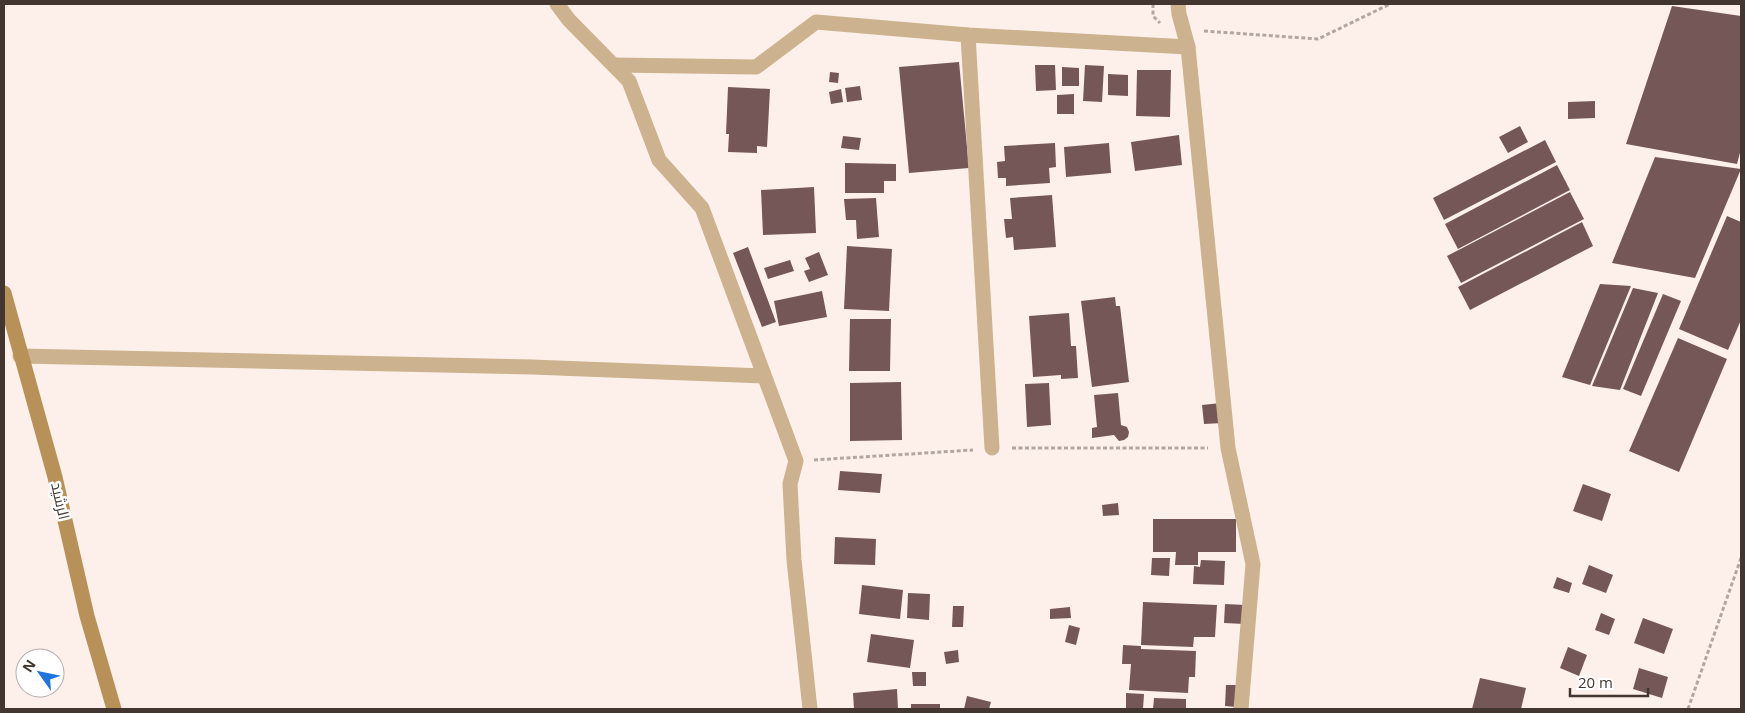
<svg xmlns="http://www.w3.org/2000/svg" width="1745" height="713" viewBox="0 0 1745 713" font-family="'Open Sans',Cairo,sans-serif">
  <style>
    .building { fill: #765758 }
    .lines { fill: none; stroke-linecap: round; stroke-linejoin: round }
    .path { stroke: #b3a6a0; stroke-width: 3; stroke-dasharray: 4 2.5; stroke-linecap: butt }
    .minor { stroke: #ccb28e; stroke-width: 15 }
    .secondary { stroke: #b89159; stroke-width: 15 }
    .labels { text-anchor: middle; stroke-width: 5; stroke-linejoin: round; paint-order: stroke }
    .street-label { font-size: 15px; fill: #433630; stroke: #fff }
  </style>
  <rect width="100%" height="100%" fill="#fdf0ea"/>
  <!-- building -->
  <g class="building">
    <path d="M1672,6L1741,16V149L1737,164L1626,144Z"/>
    <path d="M959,62L969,168L909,173L899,67Z"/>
    <path d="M1035,65H1055L1056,90L1036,91Z"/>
    <path d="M1085,65L1104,66L1102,102L1083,101Z"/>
    <path d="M1062,67L1079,68V86H1062Z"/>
    <path d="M1137,70H1171L1170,117L1136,116Z"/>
    <path d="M830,72L839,73L838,83L829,82Z"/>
    <path d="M1108,74L1128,75V96L1108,95Z"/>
    <path d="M860,86L862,100L847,102L845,88Z"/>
    <path d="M728,87L770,89L767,147L757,146V153L728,152L729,134H726Z"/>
    <path d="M841,89L843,102L831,104L829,92Z"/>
    <path d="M1074,94V114H1057V95Z"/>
    <path d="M1595,101V118L1568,119V102Z"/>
    <path d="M1520,126L1528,142L1508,153L1499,137Z"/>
    <path d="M1179,135L1182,165L1135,171L1131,142Z"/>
    <path d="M843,136L861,138L859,150L841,148Z"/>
    <path d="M1545,140L1556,162L1444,220L1433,198Z"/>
    <path d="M1055,143L1056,167L1049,168L1050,183L1006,186V178H998L997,162L1005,161L1004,146Z"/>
    <path d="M1109,143L1111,173L1066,177L1064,147Z"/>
    <path d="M1655,157L1741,169L1695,278L1612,263Z"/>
    <path d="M845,163L896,164V181H884V193H845Z"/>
    <path d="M1557,165L1570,190L1458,249L1445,224Z"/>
    <path d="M814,187L816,233L763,235L761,190Z"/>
    <path d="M1570,192L1584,219L1461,283L1447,256Z"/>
    <path d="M1052,195L1056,247L1014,250L1013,237L1006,238L1004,219H1012L1010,198Z"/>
    <path d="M876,198L879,237L857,239L856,220H846L844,199Z"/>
    <path d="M1727,216L1741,222V320L1728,350L1679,329Z"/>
    <path d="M1582,222L1593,246L1470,310L1458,287Z"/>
    <path d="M847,246L892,249L889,311L844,309Z"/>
    <path d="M748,247L776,322L762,327L733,253Z"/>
    <path d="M819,252L828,275L809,282L804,271L810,269L805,258Z"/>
    <path d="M790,260L794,271L768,279L764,268Z"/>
    <path d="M1600,284L1631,286L1590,385L1562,377Z"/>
    <path d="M1633,288L1658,293L1620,390L1592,386Z"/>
    <path d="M822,291L827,317L779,326L774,301Z"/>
    <path d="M1663,294L1681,301L1641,396L1623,389Z"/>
    <path d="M1115,297L1116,306H1120L1129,382L1092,387L1081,301Z"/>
    <path d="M1069,313L1071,346H1076L1078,378L1061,379V375L1033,377L1029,316Z"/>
    <path d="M850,319H891L890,371H849Z"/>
    <path d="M1678,338L1727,359L1679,472L1629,451Z"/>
    <path d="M901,382L902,440L850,441V383Z"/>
    <path d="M1049,383L1051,425L1027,427L1025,384Z"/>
    <path d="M1118,393L1121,425L1127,427L1129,432L1128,437L1124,440L1119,441L1114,435L1092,438V428L1097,427L1094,395Z"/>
    <path d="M1221,403L1223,423L1204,424L1202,405Z"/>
    <path d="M840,471L882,474L880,493L838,490Z"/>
    <path d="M1583,484L1611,494L1602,521L1573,511Z"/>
    <path d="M1118,503L1119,515L1103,516L1102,505Z"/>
    <path d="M1153,519H1236V552H1198V565H1175L1176,552H1153Z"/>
    <path d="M835,537L876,539L875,565L834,564Z"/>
    <path d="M1152,558H1170L1169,576L1151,575Z"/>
    <path d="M1201,560L1225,561L1224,585L1193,584L1194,566L1200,567Z"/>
    <path d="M1589,565L1613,575L1606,593L1582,584Z"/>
    <path d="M1557,577L1572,583L1569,593L1553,588Z"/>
    <path d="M862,585L903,590L900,619L859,614Z"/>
    <path d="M908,593L930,594L929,620L907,618Z"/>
    <path d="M1143,602L1217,605L1215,637H1194L1193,647L1141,645Z"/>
    <path d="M1225,604L1245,605L1244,624L1224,623Z"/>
    <path d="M953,606H964L963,627H952Z"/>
    <path d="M1070,607L1071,618L1050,619V609Z"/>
    <path d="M1601,613L1615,619L1609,635L1595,630Z"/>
    <path d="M1643,618L1673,629L1664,654L1634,643Z"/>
    <path d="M1069,625L1080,628L1076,645L1065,642Z"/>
    <path d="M871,634L914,640L910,668L867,662Z"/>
    <path d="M1123,645L1141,646V649L1196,651L1195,677H1189L1188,693L1129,690L1131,664H1122Z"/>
    <path d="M1568,647L1587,655L1579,676L1560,668Z"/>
    <path d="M958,650L959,662L946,664L944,652Z"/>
    <path d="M1639,668L1668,677L1662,698L1633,689Z"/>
    <path d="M912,672H926V686H913Z"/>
    <path d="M1480,678L1526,688L1521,709H1472Z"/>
    <path d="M1226,685H1238L1236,707L1225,706Z"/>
    <path d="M897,689L898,709H854L853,693Z"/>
    <path d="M1126,693L1144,694L1143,709H1126Z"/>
    <path d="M967,696L991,702L989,709H964Z"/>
    <path d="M1154,698L1186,699V709H1153Z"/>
    <rect x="911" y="704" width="29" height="5"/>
  </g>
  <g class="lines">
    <!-- path -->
    <g class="path">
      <path d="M1153,4V16L1160,23"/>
      <path d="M1204,31L1318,39L1390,4"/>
      <path d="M1012,448H1208"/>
      <path d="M814,460L973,450"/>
      <path d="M1688,709L1741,558"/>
    </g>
    <!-- minor -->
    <g class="minor">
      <path d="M557,4L569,20L629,81L659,160L702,208L796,461L790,484L794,560L810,709"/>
      <path d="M1178,4L1179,14L1188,47L1228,448L1253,564L1241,709"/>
      <path d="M968,35L992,448"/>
      <path d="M614,65L756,67L816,22L968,35L1188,47"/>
      <path d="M20,356L532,367L764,376"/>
    </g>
    <!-- secondary -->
    <path class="secondary" d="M4,293L55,477L87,616L114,709"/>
  </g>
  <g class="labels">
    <!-- street labels -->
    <g class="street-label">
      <text transform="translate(60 501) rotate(77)" y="5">الرشيد</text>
    </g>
  </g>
  <!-- border -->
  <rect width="1745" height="713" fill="none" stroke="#433630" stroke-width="10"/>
  <!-- north arrow -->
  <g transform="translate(40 673) rotate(303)"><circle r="24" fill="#ffffff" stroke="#b4afac"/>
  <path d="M0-4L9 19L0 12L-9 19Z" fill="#1d74de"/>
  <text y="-8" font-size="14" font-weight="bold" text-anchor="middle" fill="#433630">N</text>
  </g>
  <!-- scale -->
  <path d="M1570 688v8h78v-8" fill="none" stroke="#433630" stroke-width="2.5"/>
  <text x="1578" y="688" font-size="15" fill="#433630" stroke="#ffffff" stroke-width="4" paint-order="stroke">20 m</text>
</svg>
